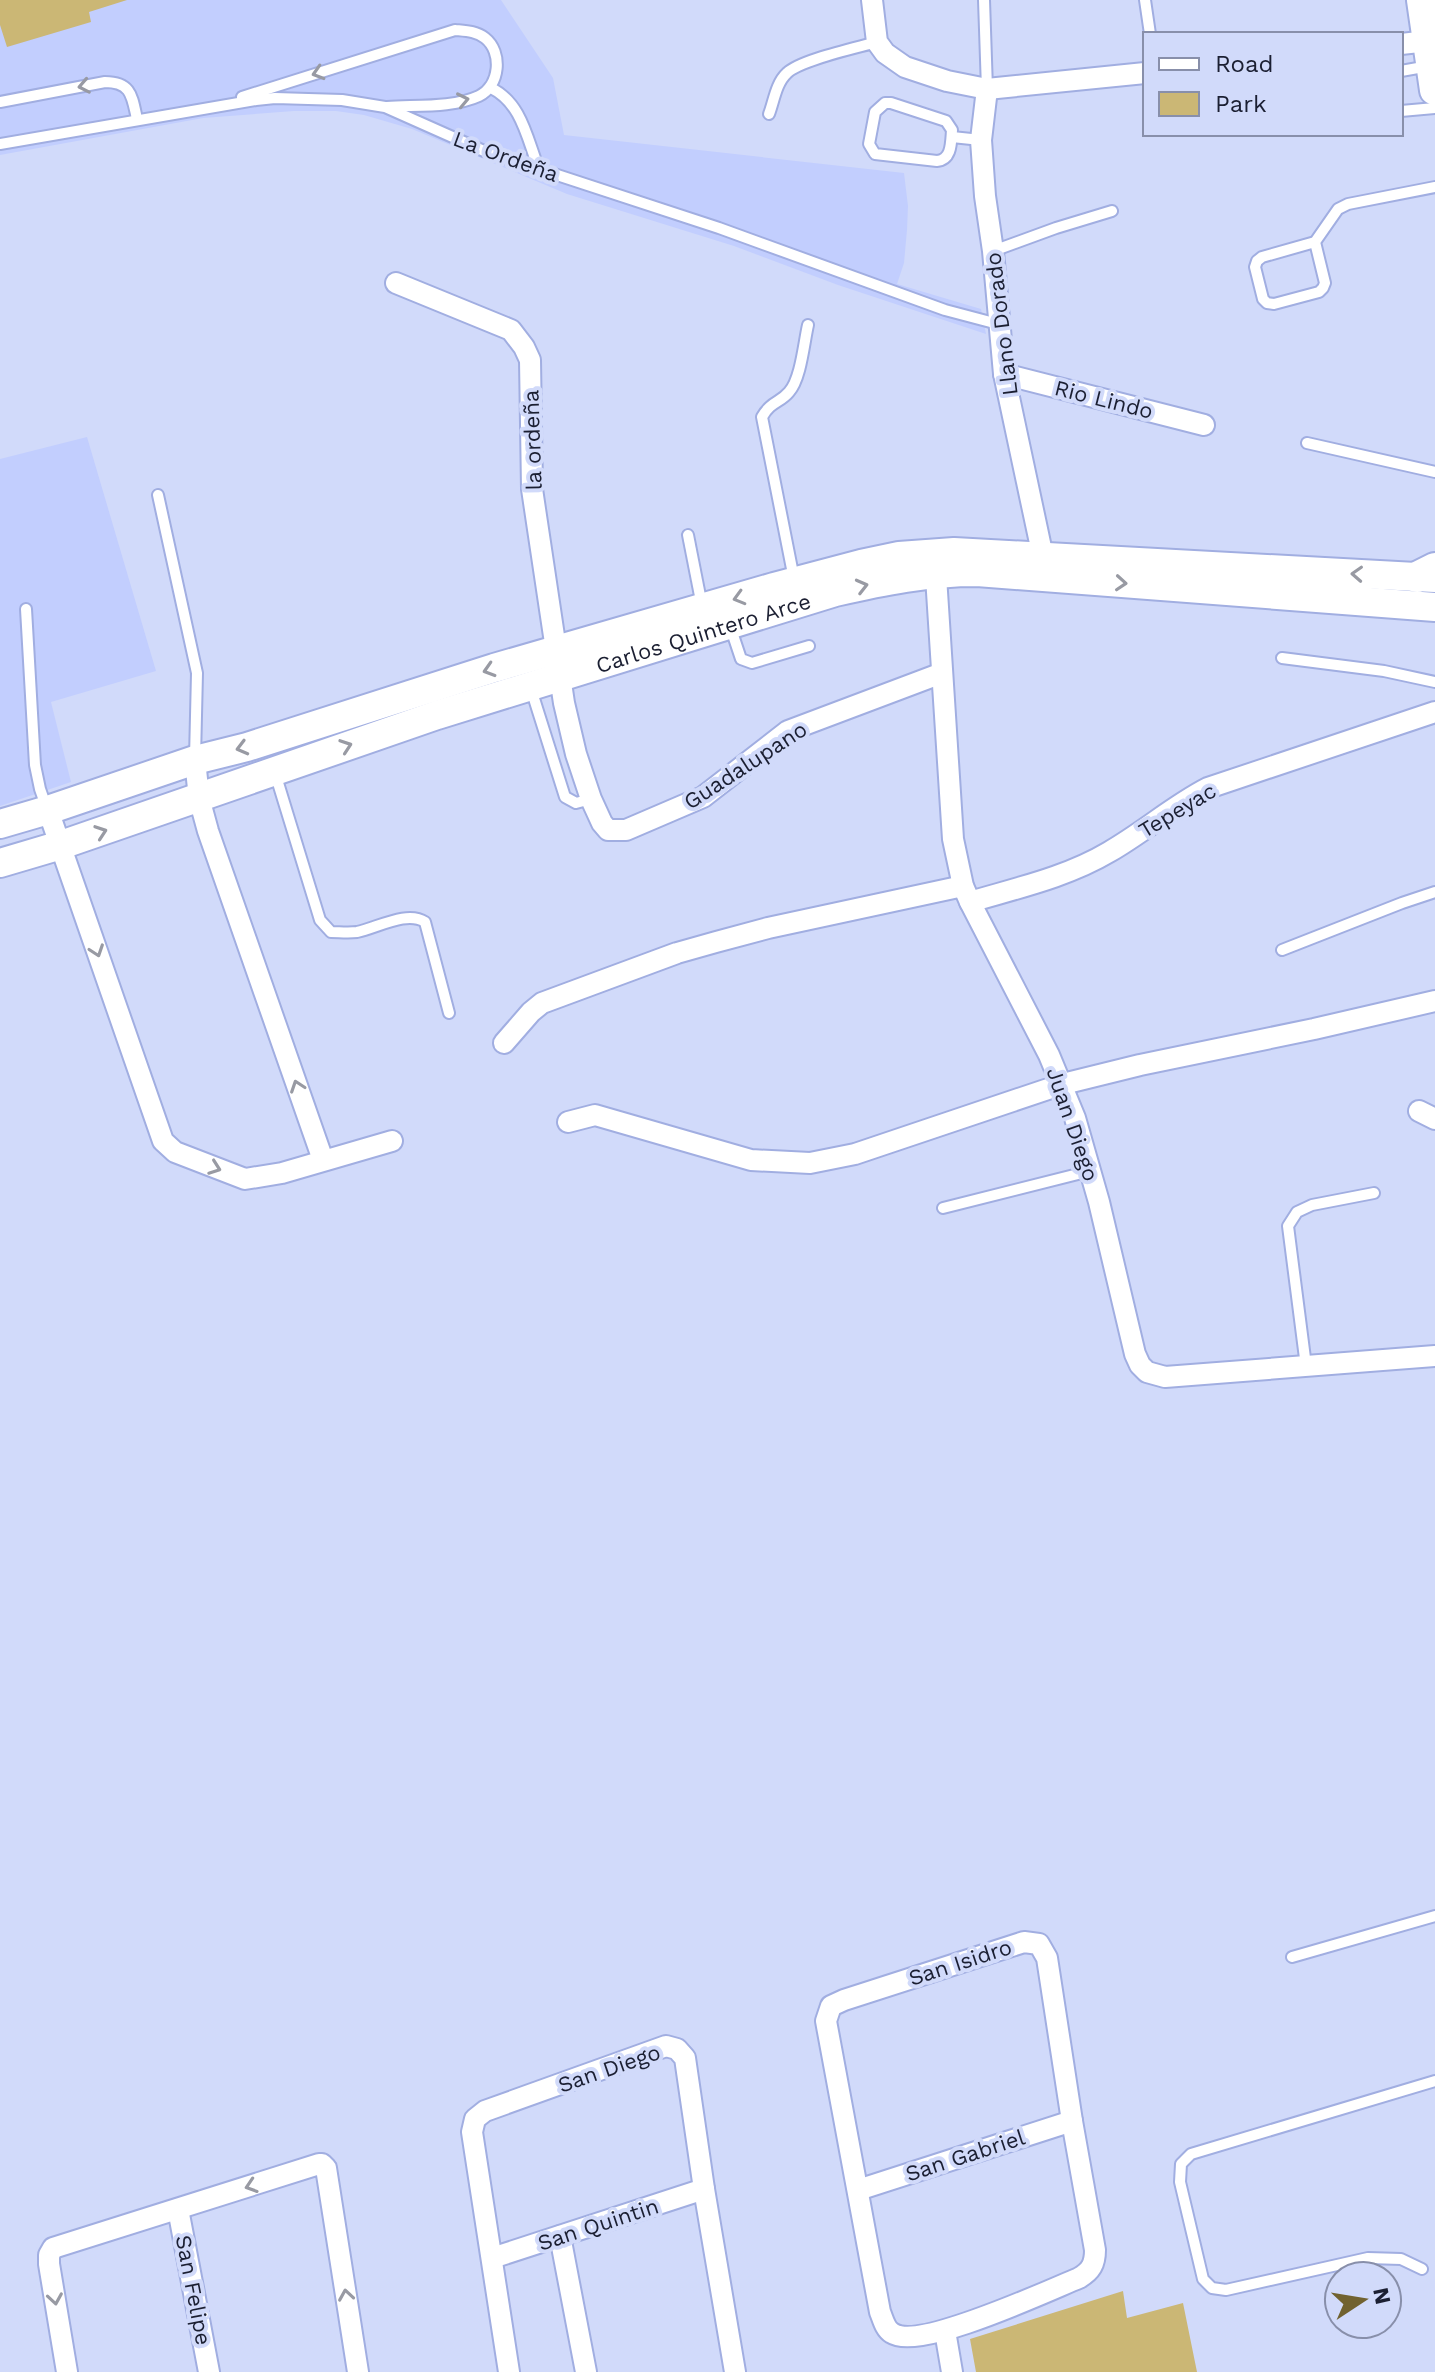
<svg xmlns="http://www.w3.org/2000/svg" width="1435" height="2372" viewBox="0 0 1435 2372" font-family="'Work Sans',sans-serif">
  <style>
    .built { fill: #c2cefe }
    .green { fill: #cbb775 }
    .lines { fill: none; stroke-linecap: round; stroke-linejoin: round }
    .lane-casing { stroke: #a1aee1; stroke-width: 14 }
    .street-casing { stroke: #a1aee1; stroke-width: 24 }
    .secondary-casing { stroke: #a1aee1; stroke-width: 32 }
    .primary-casing { stroke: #a1aee1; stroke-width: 34 }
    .lane { stroke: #fff; stroke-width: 10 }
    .street { stroke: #fff; stroke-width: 20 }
    .secondary { stroke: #fff; stroke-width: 28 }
    .primary { stroke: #fff; stroke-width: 30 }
    .oneway { stroke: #989aa3 }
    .labels { text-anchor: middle; stroke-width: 8; stroke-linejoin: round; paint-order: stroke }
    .street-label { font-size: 22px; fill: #1b1f32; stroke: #d1dafa }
  </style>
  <rect width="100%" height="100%" fill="#d1dafa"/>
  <!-- built -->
  <g class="built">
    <path d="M0,0H501L553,78L564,135L904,173L908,206L907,230L904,263L897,284L981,309L986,334L838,285L734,246L567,194L412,129L364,115L336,111H294L203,118L0,155Z"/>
    <path d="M87,437L156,671L51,702L71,782L0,806V459Z"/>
  </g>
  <!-- green -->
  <g class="green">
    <path d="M0,0H127L89,12L91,22L7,47L0,25Z"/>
    <path d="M1123,2291L1127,2318L1183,2303L1197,2372H976L970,2339Z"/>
  </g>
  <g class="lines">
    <!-- lane casing -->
    <g class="lane-casing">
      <g id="lane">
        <path d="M984,0L987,89"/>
        <path d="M1145,0L1150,34"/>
        <path d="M1401,71L1429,66"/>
        <path d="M491,88C522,103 527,139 539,169"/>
        <path d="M242,97L455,30C466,31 476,31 485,38C503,52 500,86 479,96C453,108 416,105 387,107"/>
        <path d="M0,102L105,82C132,82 132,97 137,119"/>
        <path d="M885,103H891L946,121L952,130C951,142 952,160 937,161L875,154L869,144L875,112Z"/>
        <path d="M1401,111L1435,108"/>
        <path d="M769,114C774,101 776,83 787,73C800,60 856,48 877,42"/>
        <path d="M952,137L981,140"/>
        <path d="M0,144L256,100L275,98L342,100L385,107L484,151L719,228L945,310L998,324"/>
        <path d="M1315,242L1325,283L1323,288L1319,292L1274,304L1267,303L1263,299L1255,267L1257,261L1262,257L1315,242L1338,209L1348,204L1435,187"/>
        <path d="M993,251L1056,228L1112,211"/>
        <path d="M1307,443L1435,472"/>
        <path d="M158,495L197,673L195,758"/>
        <path d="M688,535L702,606"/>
        <path d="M794,579L762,417C771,401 780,403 789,392C801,379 804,342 808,325"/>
        <path d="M26,609L35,765L40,789L47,809"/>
        <path d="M730,626L741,659L752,663L809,646"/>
        <path d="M1282,658L1384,671L1435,682"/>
        <path d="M531,689L565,797L576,803L591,799"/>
        <path d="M275,773L320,920L331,932C339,932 348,933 357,932C377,928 407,910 425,922L449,1013"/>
        <path d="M1282,950L1402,903L1435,892"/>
        <path d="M943,1208L1090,1171"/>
        <path d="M1306,1366L1288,1226L1297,1212L1312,1205L1374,1193"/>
        <path d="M1292,1957L1435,1916"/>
        <path d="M1422,2269L1401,2259L1368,2258L1226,2290L1212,2288L1203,2279L1180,2182L1181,2164L1191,2154L1435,2081"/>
      </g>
    </g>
    <!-- street casing -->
    <g class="street-casing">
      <g id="street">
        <path d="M872,0L877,42L885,53L905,67L947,81L987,89L1145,73"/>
        <path d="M1401,44L1428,41"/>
        <path d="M987,89L981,140L985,196L993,251L1004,374L1043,557"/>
        <path d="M396,283L511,330L524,347L530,360L532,489L564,703L576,754L591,799L602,823L608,830H626L703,797L788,731L942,673"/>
        <path d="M1004,374L1204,425"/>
        <path d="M935,561L953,839L963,886L970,902L1049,1055L1075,1118L1099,1202L1135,1354L1140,1365L1147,1372L1165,1377L1435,1356"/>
        <path d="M195,760L199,798L208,831L323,1160"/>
        <path d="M48,810L163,1141L175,1152L245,1179L282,1173L392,1141"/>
        <path d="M970,902C1017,888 1067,877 1109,852C1144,832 1173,806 1208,788L1435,712"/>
        <path d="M504,1043L531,1012L542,1003L677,953L716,942L768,928L963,886"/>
        <path d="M1419,1111L1435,1119"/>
        <path d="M568,1122L595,1115L751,1160L810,1163L855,1154L1063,1084L1140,1065L1314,1029L1435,1001"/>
        <path d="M1024,1942L1039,1944L1047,1958L1072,2121L1095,2250C1095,2264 1091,2271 1079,2278C1047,2291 919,2351 892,2333C885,2329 883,2319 880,2312L826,2021L831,2006L844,2000Z"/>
        <path d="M858,2190L1072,2121"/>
        <path d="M178,2209L209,2372"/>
        <path d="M560,2236L586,2372"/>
        <path d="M492,2258L704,2189"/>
        <path d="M945,2331L952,2372"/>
        <path d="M67,2372L49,2264V2255L53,2248L319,2164H322L326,2168L358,2372"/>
        <path d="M509,2372L472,2132L475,2119L485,2111L666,2046L677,2049L685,2058L704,2189L735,2372"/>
      </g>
    </g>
    <!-- secondary casing -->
    <g class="secondary-casing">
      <g id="secondary">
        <path d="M0,824L48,810L195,760L247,747L494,668L774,587L861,564L899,556L954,552L1435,578"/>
        <path id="s1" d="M0,863L61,845L437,715L835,592C883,581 928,572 977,572L1435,607"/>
      </g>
    </g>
    <!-- primary casing -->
    <g class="primary-casing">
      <g id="primary">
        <path d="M1422,0L1435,90"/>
        <path d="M1417,577L1435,568"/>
      </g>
    </g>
    <!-- lane -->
    <use href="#lane" class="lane"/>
    <!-- street -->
    <use href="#street" class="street"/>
    <!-- secondary -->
    <use href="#secondary" class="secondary"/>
    <!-- primary -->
    <use href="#primary" class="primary"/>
  </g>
  <!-- one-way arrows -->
  <defs><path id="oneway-chevron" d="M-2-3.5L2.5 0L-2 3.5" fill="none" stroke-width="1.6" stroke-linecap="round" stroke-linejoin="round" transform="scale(2)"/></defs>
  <g class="oneway">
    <use href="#oneway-chevron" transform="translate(318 73) rotate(163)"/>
    <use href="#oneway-chevron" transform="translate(84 86) rotate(169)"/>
    <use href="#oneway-chevron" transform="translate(463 100) rotate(-12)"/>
    <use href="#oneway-chevron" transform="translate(1357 574) rotate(-177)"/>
    <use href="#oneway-chevron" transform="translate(1121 583) rotate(4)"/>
    <use href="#oneway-chevron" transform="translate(862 586) rotate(-14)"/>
    <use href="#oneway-chevron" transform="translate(739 598) rotate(164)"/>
    <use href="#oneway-chevron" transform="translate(489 670) rotate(163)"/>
    <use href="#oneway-chevron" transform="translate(346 746) rotate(-19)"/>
    <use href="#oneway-chevron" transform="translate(242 748) rotate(165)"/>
    <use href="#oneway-chevron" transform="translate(101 832) rotate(-19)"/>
    <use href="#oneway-chevron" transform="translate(97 951) rotate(71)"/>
    <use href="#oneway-chevron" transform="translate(297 1086) rotate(-109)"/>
    <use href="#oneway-chevron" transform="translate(215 1168) rotate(20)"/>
    <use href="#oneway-chevron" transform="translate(251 2186) rotate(162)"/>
    <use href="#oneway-chevron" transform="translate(346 2295) rotate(-99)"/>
    <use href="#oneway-chevron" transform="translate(55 2299) rotate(81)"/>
  </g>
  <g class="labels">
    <!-- street labels -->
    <g class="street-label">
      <text transform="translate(506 156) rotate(20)" y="8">La Ordeña</text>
      <text transform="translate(1001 324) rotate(-97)" y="8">Llano Dorado</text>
      <text transform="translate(1104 399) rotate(14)" y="8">Rio Lindo</text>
      <text transform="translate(532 440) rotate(-92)" y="8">la ordeña</text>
      <text dy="8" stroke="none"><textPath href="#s1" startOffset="740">Carlos Quintero Arce</textPath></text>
      <text transform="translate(745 765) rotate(-33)" y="8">Guadalupano</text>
      <text transform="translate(1177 810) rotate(-31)" y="8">Tepeyac</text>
      <text transform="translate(1073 1124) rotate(71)" y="8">Juan Diego</text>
      <text transform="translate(960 1962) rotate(-18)" y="8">San Isidro</text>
      <text transform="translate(609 2068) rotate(-19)" y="8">San Diego</text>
      <text transform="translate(965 2155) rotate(-18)" y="8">San Gabriel</text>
      <text transform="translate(598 2224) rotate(-18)" y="8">San Quintin</text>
      <text transform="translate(194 2290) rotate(79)" y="8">San Felipe</text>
    </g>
  </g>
  <!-- legend -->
  <rect x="1143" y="32" width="260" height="104" fill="#d1dafa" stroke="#888faa" stroke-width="2"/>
  <rect x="1159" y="58" width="40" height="12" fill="#ffffff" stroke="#888faa" stroke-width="2"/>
  <text x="1215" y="72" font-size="24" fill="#1b1f32">Road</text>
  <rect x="1159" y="92" width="40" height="24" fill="#cbb775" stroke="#888faa" stroke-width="2"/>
  <text x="1215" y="112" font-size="24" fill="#1b1f32">Park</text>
  <!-- north arrow -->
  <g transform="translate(1363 2300) rotate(78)"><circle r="38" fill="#d1dafa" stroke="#888faa" stroke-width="2"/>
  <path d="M0-6L14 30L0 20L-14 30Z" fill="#716230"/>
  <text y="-12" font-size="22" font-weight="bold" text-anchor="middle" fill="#1b1f32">N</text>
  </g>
</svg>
